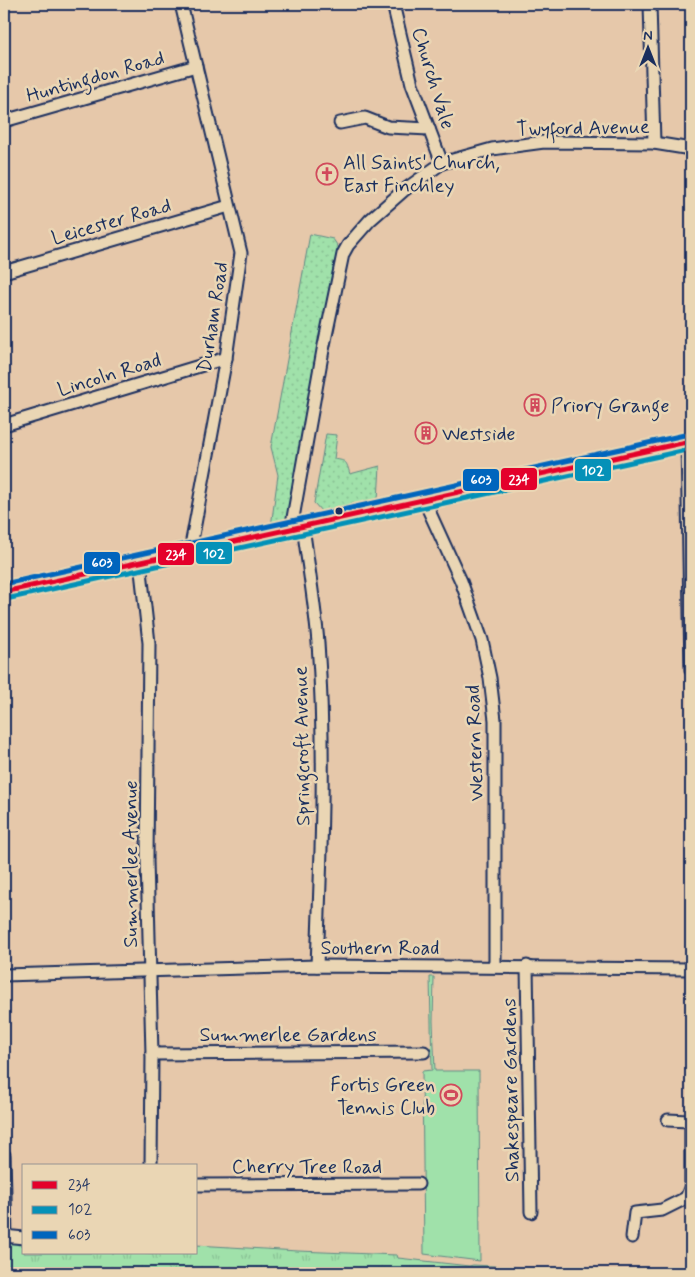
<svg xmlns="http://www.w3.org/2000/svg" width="695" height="1277" viewBox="0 0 695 1277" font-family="Mynerve,sans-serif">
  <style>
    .grass { fill: url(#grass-dots); stroke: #5e8884 }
    .park { fill: url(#park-tufts); stroke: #5e8884 }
    .garden { fill: #a0e1aa; stroke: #5e8884 }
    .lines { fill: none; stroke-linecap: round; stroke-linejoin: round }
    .street-casing { stroke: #1b2f5e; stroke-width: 15 }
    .primary-casing { stroke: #1b2f5e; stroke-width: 21 }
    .street { stroke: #ead6b4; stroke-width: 11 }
    .primary { stroke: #fbdf96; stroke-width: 18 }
    .bus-1-casing { stroke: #ead6b4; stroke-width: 9 }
    .bus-2-casing { stroke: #ead6b4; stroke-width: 9 }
    .bus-3-casing { stroke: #ead6b4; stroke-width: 9 }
    .bus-1 { stroke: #e4002b; stroke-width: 5 }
    .bus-2 { stroke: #0591b8; stroke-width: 5 }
    .bus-3 { stroke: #0065bd; stroke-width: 5 }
    .bus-dot { fill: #1b2f5e; stroke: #ead6b4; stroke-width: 2 }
    .labels { text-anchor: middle; stroke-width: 5; stroke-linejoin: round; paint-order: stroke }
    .street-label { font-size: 20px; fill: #1b2f5e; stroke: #ead6b4 }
    .poi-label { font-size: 20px; fill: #1b2f5e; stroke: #ead6b4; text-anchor: start }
    .line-badge { stroke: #ead6b4; stroke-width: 2 }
    .badge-label { font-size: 14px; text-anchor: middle; font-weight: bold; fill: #fff }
  </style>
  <defs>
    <pattern id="grass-dots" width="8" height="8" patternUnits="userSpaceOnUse" patternTransform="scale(1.25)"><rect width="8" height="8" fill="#a0e1aa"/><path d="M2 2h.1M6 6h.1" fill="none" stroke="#89c195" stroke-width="1.8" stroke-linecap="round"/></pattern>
    <pattern id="park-tufts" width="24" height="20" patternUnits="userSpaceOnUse" patternTransform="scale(1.25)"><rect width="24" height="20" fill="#a0e1aa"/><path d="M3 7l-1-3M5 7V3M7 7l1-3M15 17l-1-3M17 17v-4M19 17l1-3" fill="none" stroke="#89c195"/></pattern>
  </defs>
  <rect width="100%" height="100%" fill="#e6c8aa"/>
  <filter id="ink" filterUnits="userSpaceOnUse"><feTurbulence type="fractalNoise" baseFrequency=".02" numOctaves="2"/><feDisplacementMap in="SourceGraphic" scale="10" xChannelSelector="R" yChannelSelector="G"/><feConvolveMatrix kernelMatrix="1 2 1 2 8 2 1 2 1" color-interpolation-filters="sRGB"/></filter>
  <g filter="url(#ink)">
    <!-- grass -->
    <g class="grass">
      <path d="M310,234L333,239L343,254L291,529L270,534L278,475L271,447Z"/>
      <path d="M326,434L337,435L334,459C347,461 346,461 350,474L380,466L378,500L322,512L314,503Z"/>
    </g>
    <!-- park -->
    <path class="park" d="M4,1241L24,1244V1253H196V1245L298,1251L397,1255L398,1258L469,1266L473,1265L567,1270L568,1273H4Z"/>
    <!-- garden -->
    <path class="garden" d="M430,977H434L433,1021L435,1071H479L480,1261L424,1254L422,1071L432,1070Z"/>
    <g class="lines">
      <!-- street casing -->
      <g class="street-casing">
        <g id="street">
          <path d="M181,4L241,253L226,358L190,551"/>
          <path d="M393,4L412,84L442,163"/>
          <path d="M650,4L654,143"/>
          <path d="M4,121L196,66"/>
          <path d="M340,123L365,118L388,127L429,129"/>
          <path d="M4,272L229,206"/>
          <path d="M4,425L226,358"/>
          <path d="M687,442L691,670"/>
          <path d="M424,500L461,581L482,640L490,678L495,720V966"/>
          <path d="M303,526C308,565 315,604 318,643C326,751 321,858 317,966"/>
          <path d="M291,529L323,350L343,254L348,245L370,220L403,191L442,163L492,149L544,142L654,143L691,149"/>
          <path d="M140,562L149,643L147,860L152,1054L151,1166"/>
          <path d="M527,966L531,1212"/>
          <path d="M4,975L317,966L691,969"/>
          <path d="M152,1054L424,1052"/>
          <path d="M4,1155L6,1236"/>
          <path d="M196,1185L418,1184"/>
          <path d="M4,1236L24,1238"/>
          <path d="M632,1237L635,1213L662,1210L686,1198L691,1186V1123L688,1121L668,1120"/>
        </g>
      </g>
      <!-- primary casing -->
      <g class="primary-casing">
        <path id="primary" d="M4,592L691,441"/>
      </g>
      <!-- street -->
      <use href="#street" class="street"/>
      <!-- primary -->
      <use href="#primary" class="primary"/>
      <!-- bus-1 casing -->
      <g class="bus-1-casing">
        <path id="bus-1" d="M4,592L691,441"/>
      </g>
      <!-- bus-2 casing -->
      <g class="bus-2-casing">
        <path id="bus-2" d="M6,599L691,449"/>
      </g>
      <!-- bus-3 casing -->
      <g class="bus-3-casing">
        <path id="bus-3" d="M4,584L689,434"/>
      </g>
      <!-- bus-1 -->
      <use href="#bus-1" class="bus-1"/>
      <!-- bus-2 -->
      <use href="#bus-2" class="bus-2"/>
      <!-- bus-3 -->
      <use href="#bus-3" class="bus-3"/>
    </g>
  </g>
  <!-- icons -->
  <defs>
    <g id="church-ring" transform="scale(1.125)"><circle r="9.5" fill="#ead6b4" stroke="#d1495b" stroke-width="1.5"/><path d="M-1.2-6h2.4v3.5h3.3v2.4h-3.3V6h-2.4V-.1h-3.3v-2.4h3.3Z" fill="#d1495b"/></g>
    <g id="building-ring" transform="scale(1.125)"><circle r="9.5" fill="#ead6b4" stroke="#d1495b" stroke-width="1.5"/><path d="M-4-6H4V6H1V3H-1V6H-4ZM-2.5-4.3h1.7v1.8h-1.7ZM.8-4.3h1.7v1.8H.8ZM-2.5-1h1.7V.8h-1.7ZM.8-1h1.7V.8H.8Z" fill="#d1495b"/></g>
    <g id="stadium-ring" transform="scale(1.125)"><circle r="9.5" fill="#ead6b4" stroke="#d1495b" stroke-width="1.5"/><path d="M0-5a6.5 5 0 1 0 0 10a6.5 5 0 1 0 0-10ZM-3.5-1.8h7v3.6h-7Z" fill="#d1495b"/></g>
  </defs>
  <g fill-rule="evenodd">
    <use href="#church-ring" x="327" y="174"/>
    <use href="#building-ring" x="535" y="405"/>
    <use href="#building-ring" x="426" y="433"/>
    <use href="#stadium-ring" x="451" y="1095"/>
  </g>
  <!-- markers -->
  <circle class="bus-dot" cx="339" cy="511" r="4.5"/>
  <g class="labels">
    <!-- street labels -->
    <g class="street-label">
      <text transform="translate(95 76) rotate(-16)" y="7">Huntingdon Road</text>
      <text transform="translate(434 78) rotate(73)" y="7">Church Vale</text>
      <text transform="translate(583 127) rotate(-1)" y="7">Twyford Avenue</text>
      <text transform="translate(111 221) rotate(-16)" y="7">Leicester Road</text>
      <text transform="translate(212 317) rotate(-81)" y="7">Durham Road</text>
      <text transform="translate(109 374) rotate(-17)" y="7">Lincoln Road</text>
      <text transform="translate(474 743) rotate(-92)" y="7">Western Road</text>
      <text transform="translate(301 746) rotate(-91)" y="7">Springcroft Avenue</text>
      <text transform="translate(130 864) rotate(-90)" y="7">Summerlee Avenue</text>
      <text x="380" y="954">Southern Road</text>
      <text x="288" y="1041">Summerlee Gardens</text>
      <text transform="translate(510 1090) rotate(-91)" y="7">Shakespeare Gardens</text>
      <text x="307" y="1173">Cherry Tree Road</text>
    </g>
    <!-- poi labels -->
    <g class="poi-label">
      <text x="343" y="169">All Saints' Church,<tspan x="343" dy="23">East Finchley</tspan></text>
      <text x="551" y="412">Priory Grange</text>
      <text x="442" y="440">Westside</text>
      <text x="435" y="1091" text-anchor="end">Fortis Green<tspan x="435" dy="23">Tennis Club</tspan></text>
    </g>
  </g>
  <g class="line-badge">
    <rect x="574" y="458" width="38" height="24" rx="5" fill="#0591b8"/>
    <rect x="500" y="467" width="38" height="24" rx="5" fill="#e4002b"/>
    <rect x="462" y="468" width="38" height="24" rx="5" fill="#0065bd"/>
    <rect x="195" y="541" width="38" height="24" rx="5" fill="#0591b8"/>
    <rect x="157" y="542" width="38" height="24" rx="5" fill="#e4002b"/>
    <rect x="83" y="551" width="38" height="24" rx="5" fill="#0065bd"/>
  </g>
  <g class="badge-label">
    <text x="593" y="475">102</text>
    <text x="519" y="484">234</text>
    <text x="481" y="484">603</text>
    <text x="214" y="558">102</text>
    <text x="176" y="559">234</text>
    <text x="102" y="567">603</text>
  </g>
  <!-- margin -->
  <rect width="695" height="1277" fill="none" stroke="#ead6b4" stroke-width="20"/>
  <rect x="10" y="10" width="675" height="1257" fill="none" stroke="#1b2f5e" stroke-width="2" filter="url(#ink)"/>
  <!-- legend -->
  <rect x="22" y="1164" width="175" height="90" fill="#ead6b4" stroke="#979392"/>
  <rect x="32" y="1181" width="25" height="8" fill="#e4002b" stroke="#979392"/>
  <text x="68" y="1190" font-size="15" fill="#1b2f5e">234</text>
  <rect x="32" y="1206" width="25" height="8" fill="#0591b8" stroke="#979392"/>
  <text x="68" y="1214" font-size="15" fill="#1b2f5e">102</text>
  <rect x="32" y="1231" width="25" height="8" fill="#0065bd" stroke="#979392"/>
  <text x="68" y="1240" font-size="15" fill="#1b2f5e">603</text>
  <!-- north arrow -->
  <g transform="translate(648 48)" stroke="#ead6b4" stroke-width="4" paint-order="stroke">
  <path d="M0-4L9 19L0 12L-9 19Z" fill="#1b2f5e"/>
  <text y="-8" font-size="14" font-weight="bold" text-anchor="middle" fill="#1b2f5e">N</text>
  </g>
</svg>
